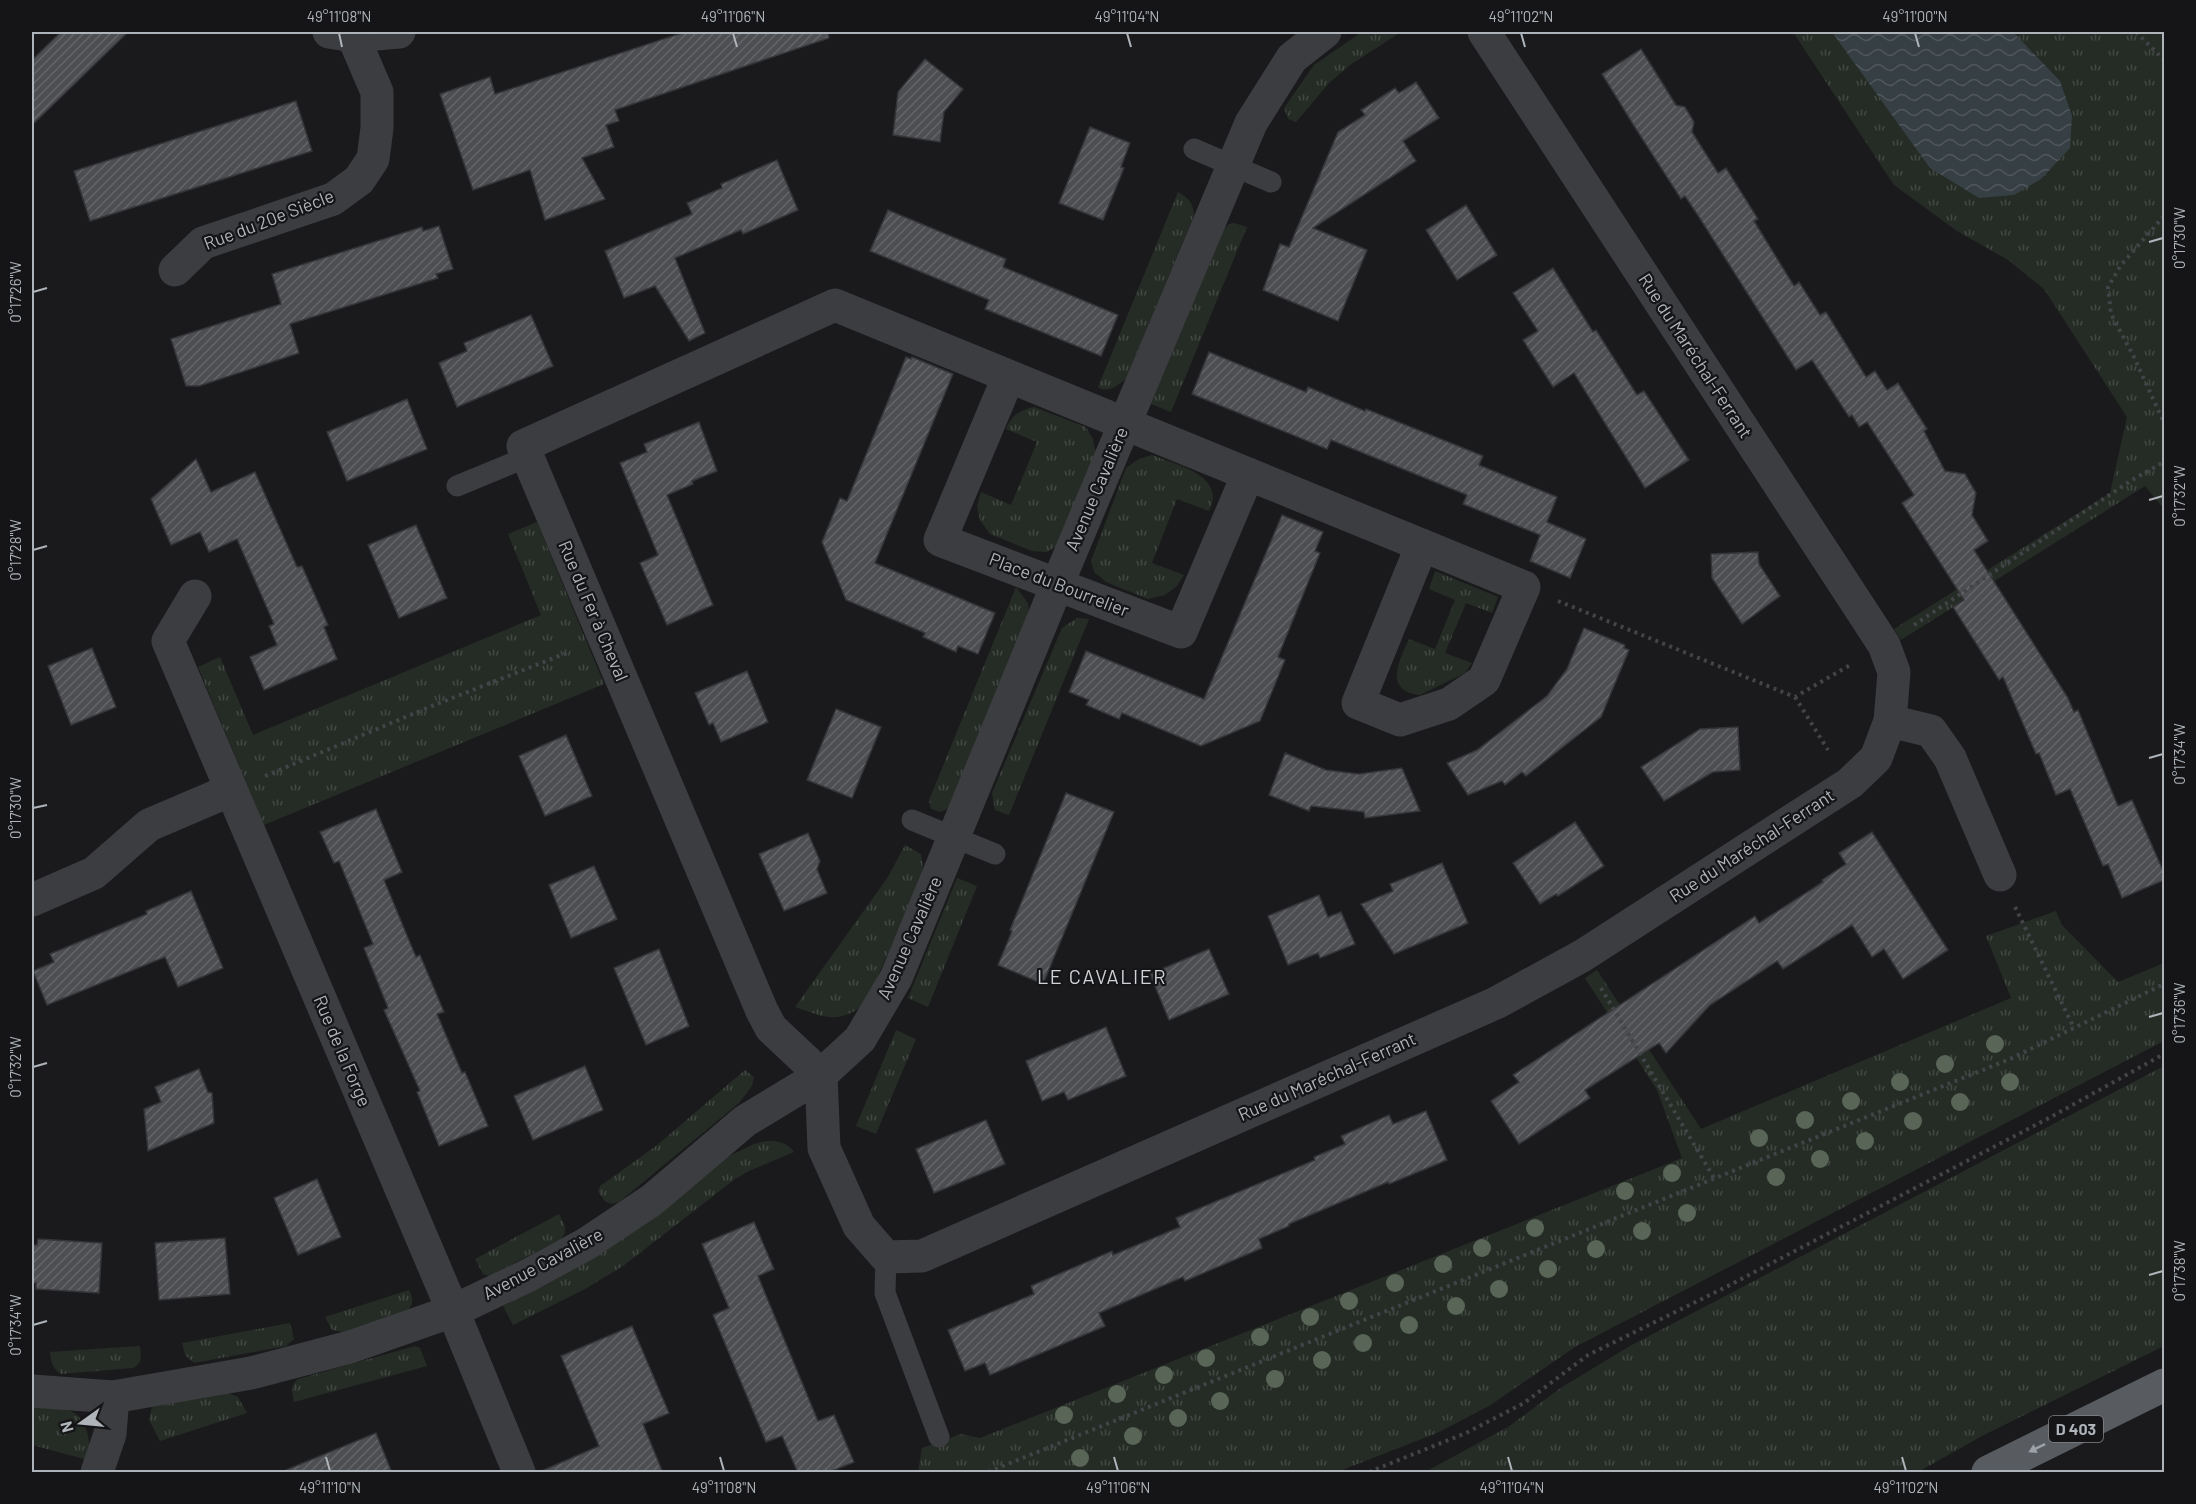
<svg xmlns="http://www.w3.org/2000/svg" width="2196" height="1504" viewBox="0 0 2196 1504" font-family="Barlow,sans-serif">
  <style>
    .grass { fill: url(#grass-tufts) }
    .water { fill: url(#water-waves) }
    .building { fill: url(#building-hatch); stroke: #343538; stroke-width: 1.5 }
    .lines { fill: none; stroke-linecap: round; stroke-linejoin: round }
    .path { stroke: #424447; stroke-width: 4; stroke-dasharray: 3 4.5; stroke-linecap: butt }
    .service { stroke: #3c3d40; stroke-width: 21 }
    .minor { stroke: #3c3d40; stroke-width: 33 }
    .primary { stroke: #585b5f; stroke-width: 33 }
    .tree { fill: #586557 }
    .oneway { fill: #9da2a8 }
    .ticks { fill: none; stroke: #aeb4ba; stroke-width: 2 }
    .labels { text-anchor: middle; stroke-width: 4.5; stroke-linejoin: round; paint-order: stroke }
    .shield { fill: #151517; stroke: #808489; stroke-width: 1.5 }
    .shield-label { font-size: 16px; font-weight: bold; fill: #aeb4ba }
    .street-label { font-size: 18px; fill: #aeb4ba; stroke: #151517 }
    .neighbourhood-label { font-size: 20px; letter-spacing: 1.5px; fill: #cfd2d6; stroke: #151517 }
    .neatline { fill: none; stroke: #aeb4ba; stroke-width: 2 }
    .ticks-label { font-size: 15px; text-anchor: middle; fill: #aeb4ba }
  </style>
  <defs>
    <pattern id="grass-tufts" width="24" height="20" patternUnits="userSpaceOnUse" patternTransform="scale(1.5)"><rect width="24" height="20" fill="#252c25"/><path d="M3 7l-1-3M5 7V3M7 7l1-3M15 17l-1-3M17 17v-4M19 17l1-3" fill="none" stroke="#424843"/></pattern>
    <pattern id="water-waves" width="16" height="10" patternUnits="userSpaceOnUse" patternTransform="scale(1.5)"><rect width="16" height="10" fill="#363f44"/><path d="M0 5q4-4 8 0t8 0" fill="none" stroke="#51585d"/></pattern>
    <pattern id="building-hatch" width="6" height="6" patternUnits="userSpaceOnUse" patternTransform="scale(1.5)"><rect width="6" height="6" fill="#4c4e51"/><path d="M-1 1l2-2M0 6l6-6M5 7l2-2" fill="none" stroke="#636568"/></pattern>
  </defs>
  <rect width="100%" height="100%" fill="#1a1a1c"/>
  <!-- grass -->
  <g class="grass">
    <path d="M1362,32H1401L1350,65L1329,83L1296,122L1288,119L1284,108L1314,65Z"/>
    <path d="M1793,32H2164V509L2145,486L1901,640L1894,629L2110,493L2127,417L2044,289L2008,260L1957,231L1894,185Z"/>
    <path d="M1178,192C1189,198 1193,203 1194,215L1126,379C1118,385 1108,394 1098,387Z"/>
    <path d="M1234,223L1247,227L1171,412L1151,404L1224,229L1229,224Z"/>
    <path d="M1034,407L1086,427L1093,439L1096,455L1057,546L1047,552L1032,551L990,534L980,520L977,506L981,492L1011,505L1037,442L1006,429C1011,415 1021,410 1034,407Z"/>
    <path d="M1152,455C1176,465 1227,475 1209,511L1177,499L1152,563L1184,575L1176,587L1165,595L1148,599L1106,582L1094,572L1091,561L1126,468L1139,459Z"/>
    <path d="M537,522L604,684L264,825L198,667L220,657L253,735L541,615L508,534Z"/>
    <path d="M1435,571L1498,597L1492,613L1466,603L1445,653L1472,663L1465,673L1420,695C1383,691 1400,659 1409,639L1435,649L1455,600L1429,589Z"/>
    <path d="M1016,587L1028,603L1029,614L949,808L941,812L931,809L929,800Z"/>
    <path d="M1077,618L1089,619L1009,815L995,810L992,793L1062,628Z"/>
    <path d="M905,845L921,854L923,868L910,904L865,1004C838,1025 824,1017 795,1007L888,877Z"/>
    <path d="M957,878L977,886L928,1007L908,998Z"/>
    <path d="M2056,911L2062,925L2118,982L2164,963V1041L1575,1347L1489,1406L1437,1433L1337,1472H918L922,1448L961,1434L980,1438L1682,1158L1657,1090L1585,978L1597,970L1701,1129L2011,998L1986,936Z"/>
    <path d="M896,1030L916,1039L876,1134L856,1126Z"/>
    <path d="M2164,1066V1346L1982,1436L1918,1472H1425L1508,1427L1562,1387L1630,1346Z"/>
    <path d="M745,1070L754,1077L752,1086L739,1103L619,1202C607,1206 604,1201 598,1191L600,1186L656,1146Z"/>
    <path d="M766,1141C778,1141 787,1142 794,1152L749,1171L735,1179L623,1266L585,1289L513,1325L503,1306L583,1263L725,1158L754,1144Z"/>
    <path d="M559,1214C564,1224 569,1230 561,1239L490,1276L483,1274L475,1259Z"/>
    <path d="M409,1290C413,1298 414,1304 407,1311L347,1333L332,1330L325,1317Z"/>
    <path d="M290,1323L294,1339L286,1346L194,1363L185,1355L182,1343Z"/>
    <path d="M140,1346C141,1356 143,1363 133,1368L61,1374C52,1368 51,1362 50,1352Z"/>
    <path d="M415,1346L420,1348L427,1366L294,1402C292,1392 290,1386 298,1379Z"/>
    <path d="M226,1392L238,1397L247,1413L160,1441L149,1420L152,1407Z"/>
    <path d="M32,1407C42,1407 54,1407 65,1409C87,1414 92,1442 88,1460L32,1445Z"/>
  </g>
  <!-- water -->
  <path class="water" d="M1832,32H2013L2060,81L2072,116L2070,148L2041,179L2014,195L1979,198L1930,168Z"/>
  <!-- building -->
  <g class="building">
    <path d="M61,32H128L32,125V60Z"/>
    <path d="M685,32H828L829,38L615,110L619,121L606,125L614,147L582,158L605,199L545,220L530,170L473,190L440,94L490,77L495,94Z"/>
    <path d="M1641,49L1676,105L1685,107L1694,122L1692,132L1718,173L1726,168L1758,219L1754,221L1794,286L1799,282L1820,315L1826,312L1866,377L1875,371L1887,390L1898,383L1927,429L1924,431L1945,471L1965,474L1976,493L1972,515L1988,541L1974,550L2068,698L2074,712L2078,710L2118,806L2132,800L2164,873V880L2122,898L2108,864L2103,866L2070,789L2056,795L2039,753L2036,754L2003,677L1999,680L1953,607L1964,600L1902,503L1914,495L1867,422L1859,427L1852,415L1849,417L1812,360L1796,370L1699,217L1685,196L1681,199L1636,129L1602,74Z"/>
    <path d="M925,59L963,89L944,112L940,142L893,135L898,92Z"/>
    <path d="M1416,82L1439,118L1403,141L1416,161L1313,228L1367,250L1338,321L1263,290L1280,244L1289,247L1338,132L1365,115L1361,110L1395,88L1399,93Z"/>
    <path d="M296,101L312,151L90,221L74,171Z"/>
    <path d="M1090,127L1130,143L1121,167L1124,168L1103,220L1059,203Z"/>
    <path d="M777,160L798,210L743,234L741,230L675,258L705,333L689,341L655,286L624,298L605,251L692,214L687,203L722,188L721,184Z"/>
    <path d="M1466,205L1497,255L1457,280L1426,230Z"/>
    <path d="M888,210L1006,259L1003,267L1118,315L1101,356L985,309L989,300L870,251Z"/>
    <path d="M439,226L453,269L436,274L438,278L290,324L299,353L199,386H186L171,339L281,304L272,274L422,227L423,231Z"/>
    <path d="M1553,268L1593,332L1596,330L1637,395L1644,391L1689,460L1645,488L1574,373L1553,387L1523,340L1538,331L1513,293Z"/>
    <path d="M531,315L553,366L457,407L439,363L467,351L464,343Z"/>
    <path d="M1209,352L1306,392L1308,387L1365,411L1366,409L1483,456L1479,465L1557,497L1547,522L1586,539L1570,578L1530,561L1540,535L1463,504L1467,495L1331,440L1327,449L1192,394Z"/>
    <path d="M906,357L911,359L912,357L953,374L875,563L995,613L978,654L958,646L956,652L923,637L925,633L846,600L822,542L840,498L847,501Z"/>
    <path d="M407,399L427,449L347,481L327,432Z"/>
    <path d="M699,422L717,471L692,481L693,484L667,495L713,605L667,625L640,563L658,555L620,463L647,452L644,444Z"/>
    <path d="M196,459L211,492L255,472L297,567L302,566L328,625L324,627L337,659L264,690L250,657L277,645L269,626L274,624L237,539L209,552L200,532L171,545L151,499Z"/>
    <path d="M1282,515L1323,532L1315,551L1320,553L1278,657L1285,660L1260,721L1201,746L1122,713L1119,719L1086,705L1089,700L1069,692L1086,651L1204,699Z"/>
    <path d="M416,525L447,598L399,618L368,545Z"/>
    <path d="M1758,552L1759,564L1780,596L1742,624L1712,578L1711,554Z"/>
    <path d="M1584,628L1625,645L1624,648L1629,650L1601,717L1526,776L1522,772L1505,785L1502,781L1468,795L1447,763L1477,750L1547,696L1567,669Z"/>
    <path d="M92,648L116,707L71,725L48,666Z"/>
    <path d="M747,671L768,722L721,742L713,723L709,725L695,693Z"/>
    <path d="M836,709L881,727L852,798L807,780Z"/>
    <path d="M1738,727L1740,770L1713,772L1664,801L1641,767L1700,729Z"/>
    <path d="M566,735L592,796L545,816L519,756Z"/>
    <path d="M1285,753L1326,770L1359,774L1402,768L1420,811L1365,818L1364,812L1338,809L1311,806L1309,811L1269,795Z"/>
    <path d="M1066,793L1114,812L1043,984L998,965L1012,931L1010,930Z"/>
    <path d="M376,809L402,872L384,880L416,957L420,955L444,1012L437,1014L462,1073L465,1072L488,1126L439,1146L417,1092L420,1091L384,1010L388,1008L364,948L373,944L339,861L334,863L320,832Z"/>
    <path d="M1575,822L1604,866L1558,896L1556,894L1540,904L1513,863Z"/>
    <path d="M1872,832L1948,950L1903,979L1884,949L1872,957L1852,925L1783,969L1777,961L1710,1005L1666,1053L1659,1043L1585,1090L1590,1098L1519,1144L1491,1101L1519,1082L1513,1075L1755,916L1759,923L1823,882L1822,880L1846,864L1839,853Z"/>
    <path d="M808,833L820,861L817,869L827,893L784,911L759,854Z"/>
    <path d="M1442,863L1468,923L1394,954L1361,904L1393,891L1390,884Z"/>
    <path d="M594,866L617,919L571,938L549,885Z"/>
    <path d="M191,891L223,968L178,987L165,957L47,1005L33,971L54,962L50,954L147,914L146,911Z"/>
    <path d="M1319,895L1328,917L1341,912L1355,944L1320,958L1318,953L1288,965L1268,916Z"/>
    <path d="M659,949L689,1026L646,1045L614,968Z"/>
    <path d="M1209,949L1229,994L1169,1020L1150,974Z"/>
    <path d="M1106,1027L1126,1076L1068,1100L1064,1092L1042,1101L1026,1061Z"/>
    <path d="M585,1066L603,1110L533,1140L514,1096Z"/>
    <path d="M199,1069L208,1092L212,1093L214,1123L148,1151L144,1109L161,1102L155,1087Z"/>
    <path d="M1426,1111L1447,1160L1389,1184L1388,1182L1289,1224V1226L1259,1239L1262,1248L1185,1281L1183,1277L1099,1313L1105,1326L990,1375L985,1363L965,1371L948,1330L1034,1294L1031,1286L1112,1251L1113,1255L1180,1227L1176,1218L1315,1160L1314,1157L1345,1144L1341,1136L1389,1115L1393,1124Z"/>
    <path d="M986,1120L1005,1164L934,1193L916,1149Z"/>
    <path d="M317,1179L341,1237L298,1255L274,1198Z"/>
    <path d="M754,1222L774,1269L758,1276L818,1421L834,1415L854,1462L827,1473H798L782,1436L766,1442L713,1315L729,1308L702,1244Z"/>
    <path d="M225,1238L230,1294L159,1300L155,1243Z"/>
    <path d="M38,1239L102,1243L99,1293L36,1289V1283H32V1245H37Z"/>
    <path d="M632,1326L669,1413L643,1424L663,1473H537L599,1446L561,1356Z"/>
    <path d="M376,1433L392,1473H281V1472Z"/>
  </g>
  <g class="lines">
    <!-- path -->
    <g class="path">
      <path d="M2136,32L2164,60"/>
      <path d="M2164,216L2121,265L2108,287L2111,314L2134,357L2164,423"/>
      <path d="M1558,601L1795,697L1852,664"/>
      <path d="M1914,625L2132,480L2164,462"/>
      <path d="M1795,697L1828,750"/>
      <path d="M265,776L427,708L569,652"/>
      <path d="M2015,907L2074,1028"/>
      <path d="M1601,988L1714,1178"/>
      <path d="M988,1472L2010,1059L2164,984"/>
      <path d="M1369,1472L1466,1433L1524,1403L1588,1355L1726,1287L2049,1118L2164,1054"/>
    </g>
    <!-- service -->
    <g class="service">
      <path d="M1194,149L1271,182"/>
      <path d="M457,486L527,457"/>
      <path d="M912,820L995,854"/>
      <path d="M886,1257L885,1293L939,1437"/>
    </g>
    <!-- minor -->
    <g class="minor">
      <path d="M329,32L353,36L399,32"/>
      <path d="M175,270L203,243L333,199L359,180L373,159L377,128V92L353,36"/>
      <path d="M1008,378L940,540L1181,632L1248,474"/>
      <path d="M1422,545L1358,703L1400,720L1449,704L1484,680L1524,587C1295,492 1064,401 835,305L523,446L762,1011L771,1028L821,1075L824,1148L859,1226L886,1257L922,1256L1496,1003L1582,956L1850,783L1876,758L1890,721L1894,672L1884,645L1484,32"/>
      <path d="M195,596L168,641L453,1311L519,1472"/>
      <path d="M1890,721L1931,731L1950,758L2000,875"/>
      <path d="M32,900L94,873L149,825L231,790"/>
      <path d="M32,1391L113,1397L251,1373L350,1347L453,1311L529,1275L586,1244L652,1200L745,1121L821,1075L860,1039L896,978L1057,585L1251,123L1292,58L1325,32"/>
      <path d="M97,1472L110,1434L113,1397"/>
    </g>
    <!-- primary -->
    <path class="primary" d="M1988,1472L2164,1385"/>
  </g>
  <!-- trees -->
  <g class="tree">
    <circle cx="1995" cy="1044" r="9"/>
    <circle cx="1945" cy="1064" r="9"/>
    <circle cx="1900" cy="1082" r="9"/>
    <circle cx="2010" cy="1082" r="9"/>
    <circle cx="1851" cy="1101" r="9"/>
    <circle cx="1960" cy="1102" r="9"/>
    <circle cx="1805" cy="1120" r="9"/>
    <circle cx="1913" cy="1121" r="9"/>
    <circle cx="1759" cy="1138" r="9"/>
    <circle cx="1865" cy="1141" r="9"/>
    <circle cx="1820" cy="1159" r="9"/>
    <circle cx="1672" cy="1173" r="9"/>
    <circle cx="1776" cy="1177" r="9"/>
    <circle cx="1625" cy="1191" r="9"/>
    <circle cx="1687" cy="1213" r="9"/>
    <circle cx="1535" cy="1228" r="9"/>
    <circle cx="1642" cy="1231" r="9"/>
    <circle cx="1482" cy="1248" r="9"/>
    <circle cx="1596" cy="1249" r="9"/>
    <circle cx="1443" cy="1264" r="9"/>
    <circle cx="1548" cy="1269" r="9"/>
    <circle cx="1395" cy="1283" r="9"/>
    <circle cx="1499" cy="1289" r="9"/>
    <circle cx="1349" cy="1301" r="9"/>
    <circle cx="1456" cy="1306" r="9"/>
    <circle cx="1310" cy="1317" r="9"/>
    <circle cx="1409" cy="1325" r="9"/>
    <circle cx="1260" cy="1337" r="9"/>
    <circle cx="1363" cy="1343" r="9"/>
    <circle cx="1206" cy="1358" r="9"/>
    <circle cx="1322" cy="1360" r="9"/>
    <circle cx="1164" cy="1375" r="9"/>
    <circle cx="1275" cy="1379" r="9"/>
    <circle cx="1117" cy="1394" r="9"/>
    <circle cx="1220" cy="1401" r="9"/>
    <circle cx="1064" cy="1415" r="9"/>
    <circle cx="1178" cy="1418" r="9"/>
    <circle cx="1133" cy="1436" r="9"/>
    <circle cx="1080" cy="1458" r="9"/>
  </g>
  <!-- one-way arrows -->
  <defs><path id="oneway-solid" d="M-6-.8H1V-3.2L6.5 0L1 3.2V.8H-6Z" transform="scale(1.5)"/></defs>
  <use class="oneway" href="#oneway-solid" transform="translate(2037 1448) rotate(154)"/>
  <!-- ticks -->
  <path class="ticks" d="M339,33L342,47M733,33L737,47M1127,33L1131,47M1521,33L1525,47M1915,33L1919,47M2149,242L2163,238M33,292L47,288M2149,500L2163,496M33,550L47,546M2149,758L2163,754M33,808L47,805M2149,1017L2163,1013M33,1067L47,1063M2149,1275L2163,1271M33,1325L47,1321M326,1457L330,1471M720,1457L724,1471M1114,1457L1118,1471M1508,1457L1512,1471M1902,1457L1906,1471"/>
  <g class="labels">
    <!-- shield labels -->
    <rect class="shield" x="2049" y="1416" width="54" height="26" rx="4.5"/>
    <g class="shield-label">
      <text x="2076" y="1435">D 403</text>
    </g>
    <!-- street labels -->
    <g class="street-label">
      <text transform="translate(269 220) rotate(-21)" y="6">Rue du 20e Siècle</text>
      <text transform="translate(1695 356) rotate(57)" y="6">Rue du Maréchal-Ferrant</text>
      <text transform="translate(1097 489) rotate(-67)" y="6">Avenue Cavalière</text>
      <text transform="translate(1059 585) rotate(21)" y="6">Place du Bourrelier</text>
      <text transform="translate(593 611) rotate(67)" y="6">Rue du Fer à Cheval</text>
      <text transform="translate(1752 846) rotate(-33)" y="6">Rue du Maréchal-Ferrant</text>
      <text transform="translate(910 938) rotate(-66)" y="6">Avenue Cavalière</text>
      <text transform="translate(342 1051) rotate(67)" y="6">Rue de la Forge</text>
      <text transform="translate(1327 1077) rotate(-24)" y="6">Rue du Maréchal-Ferrant</text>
      <text transform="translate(543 1264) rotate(-28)" y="6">Avenue Cavalière</text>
    </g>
    <!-- neighbourhood labels -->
    <g class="neighbourhood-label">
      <text x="1102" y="984">LE CAVALIER</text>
    </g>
  </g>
  <!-- border -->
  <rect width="2196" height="1504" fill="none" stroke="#151517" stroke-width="66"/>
  <!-- north arrow -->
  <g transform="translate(81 1423) rotate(255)" stroke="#151517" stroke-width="4.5" paint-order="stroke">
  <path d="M0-4.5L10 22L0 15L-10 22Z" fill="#aeb4ba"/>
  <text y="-9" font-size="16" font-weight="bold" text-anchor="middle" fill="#aeb4ba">N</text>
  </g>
  <rect x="33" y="33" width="2130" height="1438" class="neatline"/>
  <g class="ticks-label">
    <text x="339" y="22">49°11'08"N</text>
    <text x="733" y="22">49°11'06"N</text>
    <text x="1127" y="22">49°11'04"N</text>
    <text x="1521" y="22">49°11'02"N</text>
    <text x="1915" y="22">49°11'00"N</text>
    <text transform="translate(2180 238) rotate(-90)" y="5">0°17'30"W</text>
    <text transform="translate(16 292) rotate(-90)" y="5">0°17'26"W</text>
    <text transform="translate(2180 496) rotate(-90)" y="5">0°17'32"W</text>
    <text transform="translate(16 550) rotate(-90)" y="5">0°17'28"W</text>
    <text transform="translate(2180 754) rotate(-90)" y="5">0°17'34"W</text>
    <text transform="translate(16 808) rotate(-90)" y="5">0°17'30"W</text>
    <text transform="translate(2180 1013) rotate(-90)" y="5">0°17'36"W</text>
    <text transform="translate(16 1067) rotate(-90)" y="5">0°17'32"W</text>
    <text transform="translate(2180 1271) rotate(-90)" y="5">0°17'38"W</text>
    <text transform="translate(16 1325) rotate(-90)" y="5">0°17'34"W</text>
    <text x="330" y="1493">49°11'10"N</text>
    <text x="724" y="1493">49°11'08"N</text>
    <text x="1118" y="1493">49°11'06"N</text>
    <text x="1512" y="1493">49°11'04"N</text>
    <text x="1906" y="1493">49°11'02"N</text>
  </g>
</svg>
